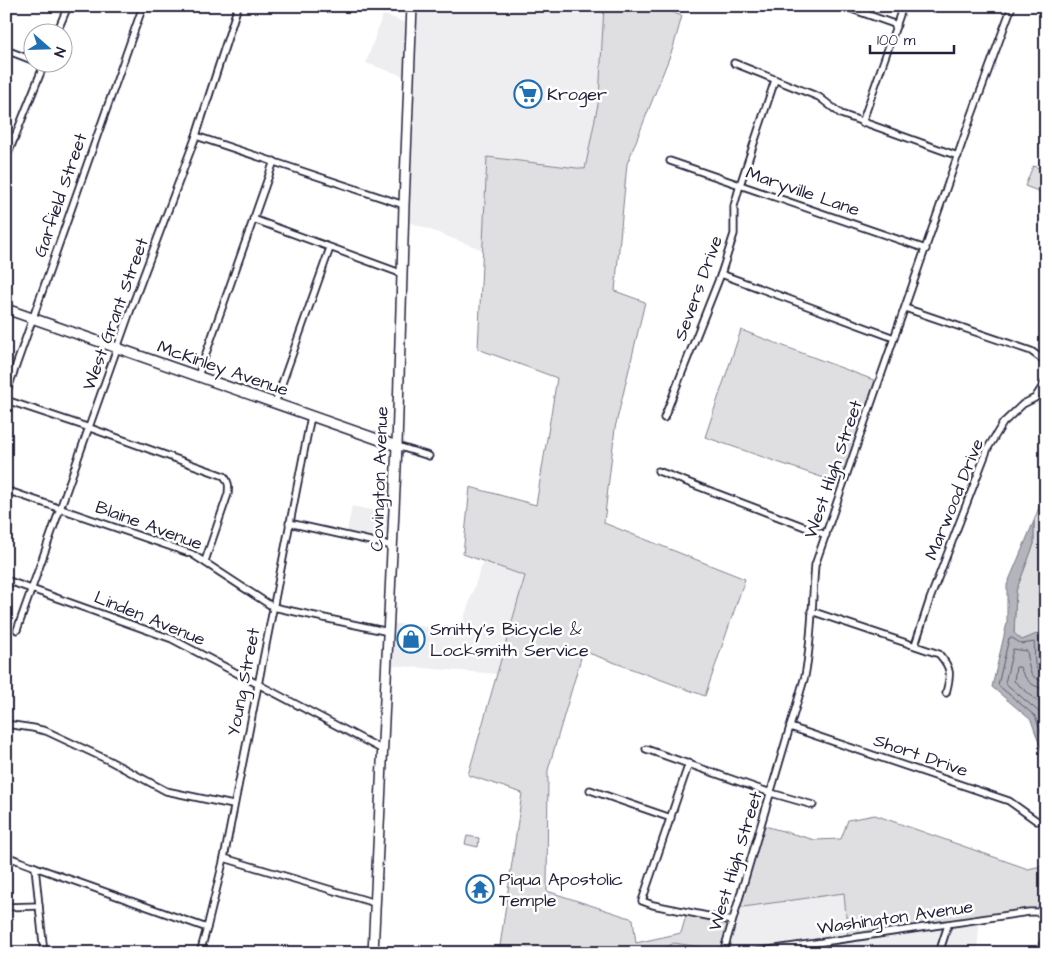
<svg xmlns="http://www.w3.org/2000/svg" width="1052" height="959" viewBox="0 0 1052 959" font-family="'Architects Daughter',sans-serif">
  <style>
    .built { fill: #eeeef1 }
    .green { fill: #dfdfe2; stroke: #80808e }
    .water { fill: #b4b4bc; stroke: #7a7a88 }
    .lines { fill: none; stroke-linecap: round; stroke-linejoin: round }
    .shore { stroke: #5c5c6f; stroke-width: 1 }
    .street-casing { stroke: #22223b; stroke-width: 9 }
    .secondary-casing { stroke: #22223b; stroke-width: 12 }
    .primary-casing { stroke: #22223b; stroke-width: 12 }
    .street { stroke: #fff; stroke-width: 5.5 }
    .secondary { stroke: #fff; stroke-width: 9 }
    .primary { stroke: #fff; stroke-width: 9 }
    .labels { text-anchor: middle; stroke-width: 5; stroke-linejoin: round; paint-order: stroke }
    .poi-label { font-size: 18px; fill: #22223b; stroke: #fff; text-anchor: start }
    .street-label { font-size: 18px; fill: #22223b; stroke: #fff }
  </style>
  <rect width="100%" height="100%" fill="#fff"/>
  <filter id="ink" filterUnits="userSpaceOnUse"><feTurbulence type="fractalNoise" baseFrequency=".02" numOctaves="2"/><feDisplacementMap in="SourceGraphic" scale="10" xChannelSelector="R" yChannelSelector="G"/><feConvolveMatrix kernelMatrix="1 2 1 2 8 2 1 2 1" color-interpolation-filters="sRGB"/></filter>
  <g filter="url(#ink)">
    <!-- built -->
    <g class="built">
      <path d="M412,6H604L599,99L585,169L487,157L483,250L404,220L409,78L366,63L383,14L411,25Z"/>
      <path d="M352,506L394,515L393,546L346,536Z"/>
      <path d="M483,561L525,576L497,674L387,665L389,623L460,630Z"/>
      <path d="M844,893L846,908L980,919L977,948L990,953H665L664,948L674,943L724,951L736,908Z"/>
    </g>
    <!-- green -->
    <g class="green">
      <path d="M604,6H656L682,16L673,48L627,164L615,291L645,302L615,428L604,523L745,579L705,696L583,651L548,770L547,891L633,919L636,943L681,933L687,912L732,921L724,951L674,943L665,948L664,953H499L522,793L468,775L525,576L463,554L470,487L536,505L557,378L478,349L487,157L585,169L599,99Z"/>
      <path d="M1033,166L1046,170V194L1025,186Z"/>
      <path d="M741,330L879,382L844,485L705,437Z"/>
      <path d="M1046,488V672L1039,665V634L1022,640L1014,634L1016,591L1034,544V521Z"/>
      <path d="M875,815L1028,869L1046,865V912L848,939L844,893L736,908L761,825L815,840L841,839L848,820Z"/>
      <path d="M467,836L479,838L478,847L465,844Z"/>
    </g>
    <!-- water -->
    <path class="water" d="M1034,521V544L1016,591L1014,633L1022,640L1039,633V665L1046,672V757L1043,754L1031,720L992,687L1007,623V585Z"/>
    <g class="lines">
      <!-- shore -->
      <g class="shore">
        <path d="M1046,675C1030,673 1036,654 1034,642L1022,644L1012,638H1009L998,685L1035,716L1046,746"/>
        <path d="M1046,681C1026,680 1030,665 1027,651L1013,649L1005,683L1039,712L1046,728"/>
        <path d="M1046,689C1033,688 1024,679 1020,667H1016L1014,681L1046,708"/>
      </g>
      <!-- street casing -->
      <g class="street-casing">
        <g id="street">
          <path d="M843,6L897,25"/>
          <path d="M57,32L68,6"/>
          <path d="M6,50L32,60"/>
          <path d="M734,63L819,97L841,114L958,156"/>
          <path d="M862,123L903,6"/>
          <path d="M6,134L15,138"/>
          <path d="M196,136L404,205"/>
          <path d="M6,159L45,62"/>
          <path d="M670,161L926,249"/>
          <path d="M253,219L403,274"/>
          <path d="M721,274L894,338"/>
          <path d="M905,308L1031,351L1046,362"/>
          <path d="M198,376L274,161"/>
          <path d="M6,394L143,6"/>
          <path d="M6,400L90,428L224,476C229,482 229,486 228,494L205,561"/>
          <path d="M275,403L330,248"/>
          <path d="M664,418L721,274L734,234V206L740,185L775,80"/>
          <path d="M397,446L429,456"/>
          <path d="M658,471L826,535"/>
          <path d="M6,490L192,554L273,607L389,632"/>
          <path d="M289,523L393,546"/>
          <path d="M6,580L172,639L383,750"/>
          <path d="M811,611L939,654C952,669 951,674 946,693"/>
          <path d="M17,630L132,306L196,136L238,6"/>
          <path d="M915,645L930,599L988,448L1003,423L1023,404L1035,398L1046,381"/>
          <path d="M6,724L33,728L46,731L108,760L166,791L233,805"/>
          <path d="M790,727L1009,801L1037,821"/>
          <path d="M646,749L771,793L813,805"/>
          <path d="M689,763L642,901L653,905L732,921"/>
          <path d="M590,790L671,818"/>
          <path d="M6,854L11,858L35,867L207,928"/>
          <path d="M224,858L375,903"/>
          <path d="M35,867L44,953"/>
          <path d="M6,907L39,906"/>
          <path d="M724,951L736,953"/>
          <path d="M200,953L207,928L224,858L311,416"/>
          <path d="M723,953L805,676C812,640 812,602 815,565L970,120L1012,6"/>
          <path d="M748,953L1029,912H1046"/>
          <path d="M939,953L948,925"/>
          <path d="M1040,953L1046,934"/>
        </g>
      </g>
      <!-- secondary casing -->
      <g class="secondary-casing">
        <path id="secondary" d="M6,309L397,446"/>
      </g>
      <!-- primary casing -->
      <g class="primary-casing">
        <path id="primary" d="M373,953L397,446L404,205L412,6"/>
      </g>
      <!-- street -->
      <use href="#street" class="street"/>
      <!-- secondary -->
      <use href="#secondary" class="secondary"/>
      <!-- primary -->
      <use href="#primary" class="primary"/>
    </g>
  </g>
  <!-- icons -->
  <defs>
    <g id="supermarket-ring" transform="scale(1.4375)"><circle r="9.5" fill="#fff" stroke="#1f6fb2" stroke-width="1.5"/><path d="M-6-5.5h2.5l.6 2H6L4.5 2H-2.5L-4.4-4H-6ZM-1.5 3.2a1.3 1.3 0 1 0 .1 0ZM3 3.2a1.3 1.3 0 1 0 .1 0Z" fill="#1f6fb2"/></g>
    <g id="shop-ring" transform="scale(1.4375)"><circle r="9.5" fill="#fff" stroke="#1f6fb2" stroke-width="1.5"/><path d="M-5-2.5h2.3a2.7 3.5 0 0 1 5.4 0H5L5.5 6h-11ZM-1.5-2.5h3a1.5 2.3 0 0 0-3 0Z" fill="#1f6fb2"/></g>
    <g id="temple-ring" transform="scale(1.4375)"><circle r="9.5" fill="#fff" stroke="#1f6fb2" stroke-width="1.5"/><path d="M0-6L5-2H3V0L6.5 2.5H4V6H1.5V3h-3V6H-4V2.5H-6.5L-3 0V-2H-5Z" fill="#1f6fb2"/></g>
  </defs>
  <g fill-rule="evenodd">
    <use href="#supermarket-ring" x="528" y="94"/>
    <use href="#shop-ring" x="411" y="639"/>
    <use href="#temple-ring" x="480" y="889"/>
  </g>
  <g class="labels">
    <!-- poi labels -->
    <g class="poi-label">
      <text x="547" y="100">Kroger</text>
      <text x="430" y="635">Smitty's Bicycle &amp;<tspan x="430" dy="21">Locksmith Service</tspan></text>
      <text x="499" y="885">Piqua Apostolic<tspan x="499" dy="21">Temple</tspan></text>
    </g>
    <!-- street labels -->
    <g class="street-label">
      <text transform="translate(803 191) rotate(19)" y="6">Maryville Lane</text>
      <text transform="translate(60 195) rotate(-71)" y="6">Garfield Street</text>
      <text transform="translate(698 288) rotate(-70)" y="6">Severs Drive</text>
      <text transform="translate(115 314) rotate(-70)" y="6">West Grant Street</text>
      <text transform="translate(223 368) rotate(19)" y="6">McKinley Avenue</text>
      <text transform="translate(833 469) rotate(-71)" y="6">West High Street</text>
      <text transform="translate(379 479) rotate(-88)" y="6">Covington Avenue</text>
      <text transform="translate(954 499) rotate(-68)" y="6">Marwood Drive</text>
      <text transform="translate(149 525) rotate(20)" y="6">Blaine Avenue</text>
      <text transform="translate(150 618) rotate(22)" y="6">Linden Avenue</text>
      <text transform="translate(243 682) rotate(-79)" y="6">Young Street</text>
      <text transform="translate(921 755) rotate(19)" y="6">Short Drive</text>
      <text transform="translate(735 861) rotate(-73)" y="6">West High Street</text>
      <text transform="translate(895 917) rotate(-8)" y="6">Washington Avenue</text>
    </g>
  </g>
  <!-- margin -->
  <rect width="1052" height="959" fill="none" stroke="#fff" stroke-width="25"/>
  <rect x="12" y="12" width="1027" height="934" fill="none" stroke="#22223b" stroke-width="2" filter="url(#ink)"/>
  <!-- north arrow -->
  <g transform="translate(48 48) rotate(110)"><circle r="24" fill="#ffffff" stroke="#a7a7b1"/>
  <path d="M0-4L9 19L0 12L-9 19Z" fill="#1f6fb2"/>
  <text y="-8" font-size="14" font-weight="bold" text-anchor="middle" fill="#22223b">N</text>
  </g>
  <!-- scale -->
  <path d="M870 45v8h84v-8" fill="none" stroke="#22223b" stroke-width="2.5"/>
  <text x="877" y="45" font-size="15" fill="#22223b" stroke="#ffffff" stroke-width="4" paint-order="stroke">100 m</text>
</svg>
